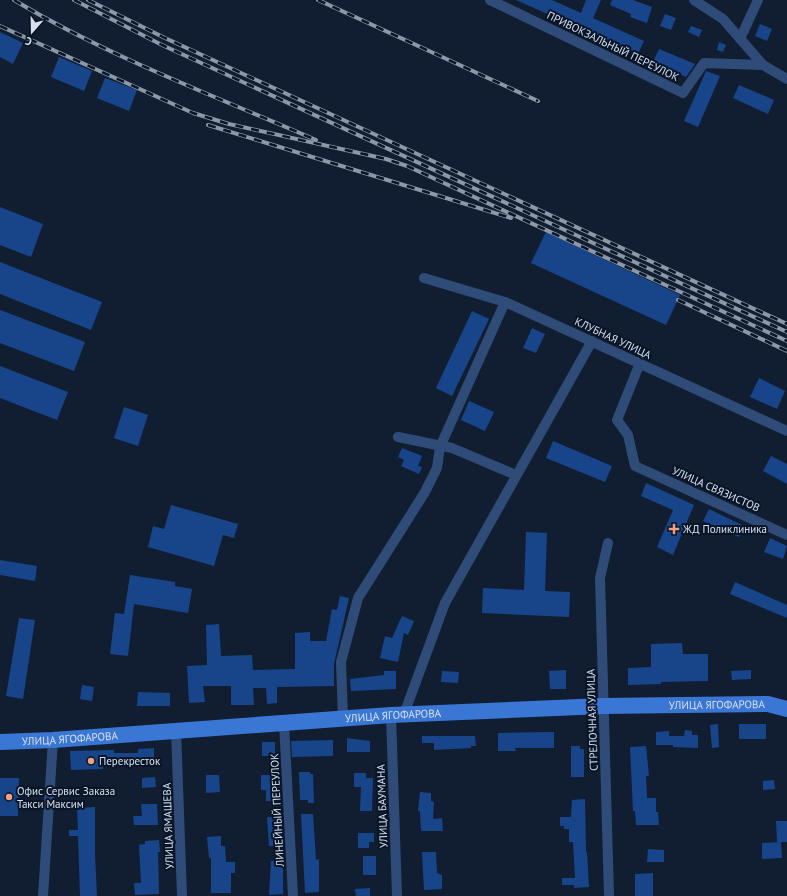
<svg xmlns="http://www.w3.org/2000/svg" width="787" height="896" viewBox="0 0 787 896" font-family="'PT Sans',sans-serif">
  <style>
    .building { fill: #18458a }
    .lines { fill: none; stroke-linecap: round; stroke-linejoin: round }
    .minor { stroke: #2f4c79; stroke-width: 10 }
    .primary { stroke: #3a77d4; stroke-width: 16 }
    .rail-casing { stroke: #8c97a7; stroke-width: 4 }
    .rail { stroke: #081427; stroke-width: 2.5; stroke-dasharray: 8; stroke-linecap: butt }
    .poi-dot { fill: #f2a080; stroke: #081427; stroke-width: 1.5 }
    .labels { text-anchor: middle; stroke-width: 4; stroke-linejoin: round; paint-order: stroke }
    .street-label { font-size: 11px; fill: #d7e0ee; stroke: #081427 }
    .poi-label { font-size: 11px; fill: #d7e0ee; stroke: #081427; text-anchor: start }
  </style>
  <rect width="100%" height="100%" fill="#111e31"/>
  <!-- building -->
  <g class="building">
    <path d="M516,0H552L581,13L586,0H601L593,18L644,41L638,54Z"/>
    <path d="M612,0H633L652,7L647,23L630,17L631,14L610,5Z"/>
    <path d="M665,14L676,18L671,30L660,26Z"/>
    <path d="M760,24L772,29L767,41L755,36Z"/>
    <path d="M691,26L702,30L699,37L688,32Z"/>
    <path d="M0,32L23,43L13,64L0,57Z"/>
    <path d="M719,42L726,45L723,52L717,50Z"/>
    <path d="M659,49L695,64L686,77L653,62Z"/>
    <path d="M59,57L92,71L84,91L51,77Z"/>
    <path d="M706,71L720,76L698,127L684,121Z"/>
    <path d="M105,78L137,90L129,111L97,98Z"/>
    <path d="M739,85L774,100L768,114L733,98Z"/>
    <path d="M0,207L43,224L31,257L0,245Z"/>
    <path d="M546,232L680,295L666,325L531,263Z"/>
    <path d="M0,262L102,302L91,330L0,294Z"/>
    <path d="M0,310L85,342L74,371L0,343Z"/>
    <path d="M472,311L489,319L452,396L436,388Z"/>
    <path d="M532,328L545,334L536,353L523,348Z"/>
    <path d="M0,366L68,392L57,420L0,398Z"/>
    <path d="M759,378L785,391L777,409L750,397Z"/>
    <path d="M469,401L494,412L485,431L461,420Z"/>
    <path d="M124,407L148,415L138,446L114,438Z"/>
    <path d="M553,441L612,466L605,482L546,458Z"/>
    <path d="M402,448L422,456L418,466L422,467L419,474L401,466L404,460L398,457Z"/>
    <path d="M771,456L787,464V484L763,471Z"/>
    <path d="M646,483L694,505L673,555L657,547L673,510L641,496Z"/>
    <path d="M171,505L238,524L234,538L223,535L214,566L148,547L153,526L164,529Z"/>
    <path d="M709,509L744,526L739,537L703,521Z"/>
    <path d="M526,532L547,533L545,591L570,592L569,617L482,613L483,588L524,590Z"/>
    <path d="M770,538L787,546L783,559L764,552Z"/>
    <path d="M0,560L37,566L35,581L0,575Z"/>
    <path d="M130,575L175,582V586L192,589L188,613L134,604L128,656L110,654L115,613L124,614Z"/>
    <path d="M735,582L787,605V618L730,594Z"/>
    <path d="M340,596L349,598L334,664V686L277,687V703L267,704L266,688H253L254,705H231V686H203L205,702L189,703L187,666L207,665L206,625L219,624L221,656L252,655L253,670L295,669V633L310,632V641H326L332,609L337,610Z"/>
    <path d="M402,616L414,621L408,635L404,633L398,662L380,658L385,636L392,638Z"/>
    <path d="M19,618L35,620L23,699L6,696Z"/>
    <path d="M682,643L683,654H708V681L661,682V684L628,685V668L651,667V644Z"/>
    <path d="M566,670V689H550L549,671Z"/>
    <path d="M751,670V679L732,680L731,671Z"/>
    <path d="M384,671H396V689L351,691L350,679L384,675Z"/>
    <path d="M442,671L459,672L458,683L441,682Z"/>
    <path d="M82,685L94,687L92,701L80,699Z"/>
    <path d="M138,692L170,693V706H137Z"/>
    <path d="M718,724L719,747L712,748L710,725Z"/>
    <rect x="739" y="724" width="27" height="15"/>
    <path d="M685,730L692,731V735H698V748L673,747V745H656V732L669,731V736H684Z"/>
    <path d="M547,732H554V748H515L516,751H498V733Z"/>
    <path d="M422,736H475L476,746H471V748L434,750V743H422Z"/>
    <path d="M347,738L370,741V752H347Z"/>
    <path d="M333,740V756L292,757L291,741Z"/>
    <rect x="262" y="742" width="13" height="14"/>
    <path d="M571,746H580V749H584V777H571Z"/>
    <path d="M646,746L649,776H646L647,798H656V812H658L659,825H636L635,811H633L630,747Z"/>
    <path d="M154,748V761L103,762V769L71,770L70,751L114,750V753H138V749Z"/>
    <path d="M299,772H310V774H313L314,803H308V800H300Z"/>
    <path d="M354,773H366V778H373L372,811H360L361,787H354Z"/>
    <path d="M206,775H219L220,792L206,793Z"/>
    <path d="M261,775H279V793H281V801H266V790H261Z"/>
    <path d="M155,777L156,787L142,788V778Z"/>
    <path d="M0,778H19L18,816H0Z"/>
    <path d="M774,780L775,789L763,790V781Z"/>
    <path d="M420,792L431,793V801L434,802L433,819L442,818L443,831H421L420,811H418Z"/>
    <path d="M585,799L586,852H587L589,887L574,888V885H562V878H575L573,842H569V829H564V826H560V817H571L572,800Z"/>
    <path d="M141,804H157L158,825H134L133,816H142Z"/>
    <path d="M95,807V854L97,896H80L78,836H69V830H78L77,808Z"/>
    <path d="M301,814H313L316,860L319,859V892L305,893Z"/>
    <path d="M267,817H282L283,843H276V846H269Z"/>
    <path d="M776,821H787V842H777Z"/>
    <path d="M358,833H374V842H369V848H358Z"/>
    <path d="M221,836V846H225L226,862H235V873H231V893H211V858H209L207,837Z"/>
    <path d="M159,840L160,852H158L159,894L135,895L134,883H141L139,845L145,844V841Z"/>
    <path d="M781,842L782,858L762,859V843Z"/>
    <path d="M648,849L664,850V862H647Z"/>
    <path d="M422,852H436L437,873L442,875V889L424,890Z"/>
    <rect x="363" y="856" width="13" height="19"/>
    <path d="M283,860V894L269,895L271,861Z"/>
    <path d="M653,873V896H635V874Z"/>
    <path d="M370,888V896H356L355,889Z"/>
  </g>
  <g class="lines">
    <!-- minor -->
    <g class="minor">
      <path d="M490,0L683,93L704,63L763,65"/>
      <path d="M694,0L723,19L763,65L787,79"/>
      <path d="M740,39L758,0"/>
      <path d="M424,278L505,302L787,431"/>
      <path d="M640,363L617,420L628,435L635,466L787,535"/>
      <path d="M398,437L452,448L516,475"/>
      <path d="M608,543L600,578L609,896"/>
      <path d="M404,714L445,603L592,341"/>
      <path d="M391,715L397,896"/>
      <path d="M343,719L341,662L358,598L425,492L437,468L440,447L505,302"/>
      <path d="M284,723L293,896"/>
      <path d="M176,730L182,896"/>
      <path d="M43,896L53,740"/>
    </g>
    <!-- primary -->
    <path class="primary" id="s1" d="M0,742L53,740L391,715L603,706L768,704L787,709"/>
    <!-- rail casing -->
    <g class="rail-casing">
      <g id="rail">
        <path d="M14,0C109,57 215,96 316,140"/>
        <path d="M74,0L162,45L787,332"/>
        <path d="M88,0L165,38L787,324"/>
        <path d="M318,0L538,101"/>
        <path d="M0,26L193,113L229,124L386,159L407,166L787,341"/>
        <path d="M208,125L511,218"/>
        <path d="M678,300L787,351"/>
      </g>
    </g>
    <!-- rail -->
    <use href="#rail" class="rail"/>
  </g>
  <!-- markers -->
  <g class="poi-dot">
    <path d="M672 523h4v4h4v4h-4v4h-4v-4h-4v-4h4z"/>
    <circle cx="91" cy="761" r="4"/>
    <circle cx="9" cy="797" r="4"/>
  </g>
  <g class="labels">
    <!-- street labels -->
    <g class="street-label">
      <text transform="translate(613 46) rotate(26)" y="4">ПРИВОКЗАЛЬНЫЙ ПЕРЕУЛОК</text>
      <text transform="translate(613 338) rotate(25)" y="4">КЛУБНАЯ УЛИЦА</text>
      <text transform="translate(716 489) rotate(24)" y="4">УЛИЦА СВЯЗИСТОВ</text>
      <text dy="4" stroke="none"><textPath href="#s1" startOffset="718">УЛИЦА ЯГОФАРОВА</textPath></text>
      <text dy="4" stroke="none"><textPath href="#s1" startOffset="394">УЛИЦА ЯГОФАРОВА</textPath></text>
      <text transform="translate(592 720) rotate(-92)" y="4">СТРЕЛОЧНАЯ УЛИЦА</text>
      <text dy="4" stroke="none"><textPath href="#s1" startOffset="70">УЛИЦА ЯГОФАРОВА</textPath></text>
      <text transform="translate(382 806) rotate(-92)" y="4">УЛИЦА БАУМАНА</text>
      <text transform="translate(277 810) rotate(-93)" y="4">ЛИНЕЙНЫЙ ПЕРЕУЛОК</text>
      <text transform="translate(168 826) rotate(-92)" y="4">УЛИЦА ЯМАШЕВА</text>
    </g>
    <!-- poi labels -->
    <g class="poi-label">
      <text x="683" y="533">ЖД Поликлиника</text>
      <text x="99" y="765">Перекресток</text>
      <text x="17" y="795">Офис Сервис Заказа<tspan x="17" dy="13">Такси Максим</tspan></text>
    </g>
  </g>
  <!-- north arrow -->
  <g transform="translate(32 32) rotate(200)" stroke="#081427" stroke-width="3" paint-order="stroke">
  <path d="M0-3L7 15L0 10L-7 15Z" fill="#d7e0ee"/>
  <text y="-6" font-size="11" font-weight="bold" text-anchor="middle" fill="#d7e0ee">С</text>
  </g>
</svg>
